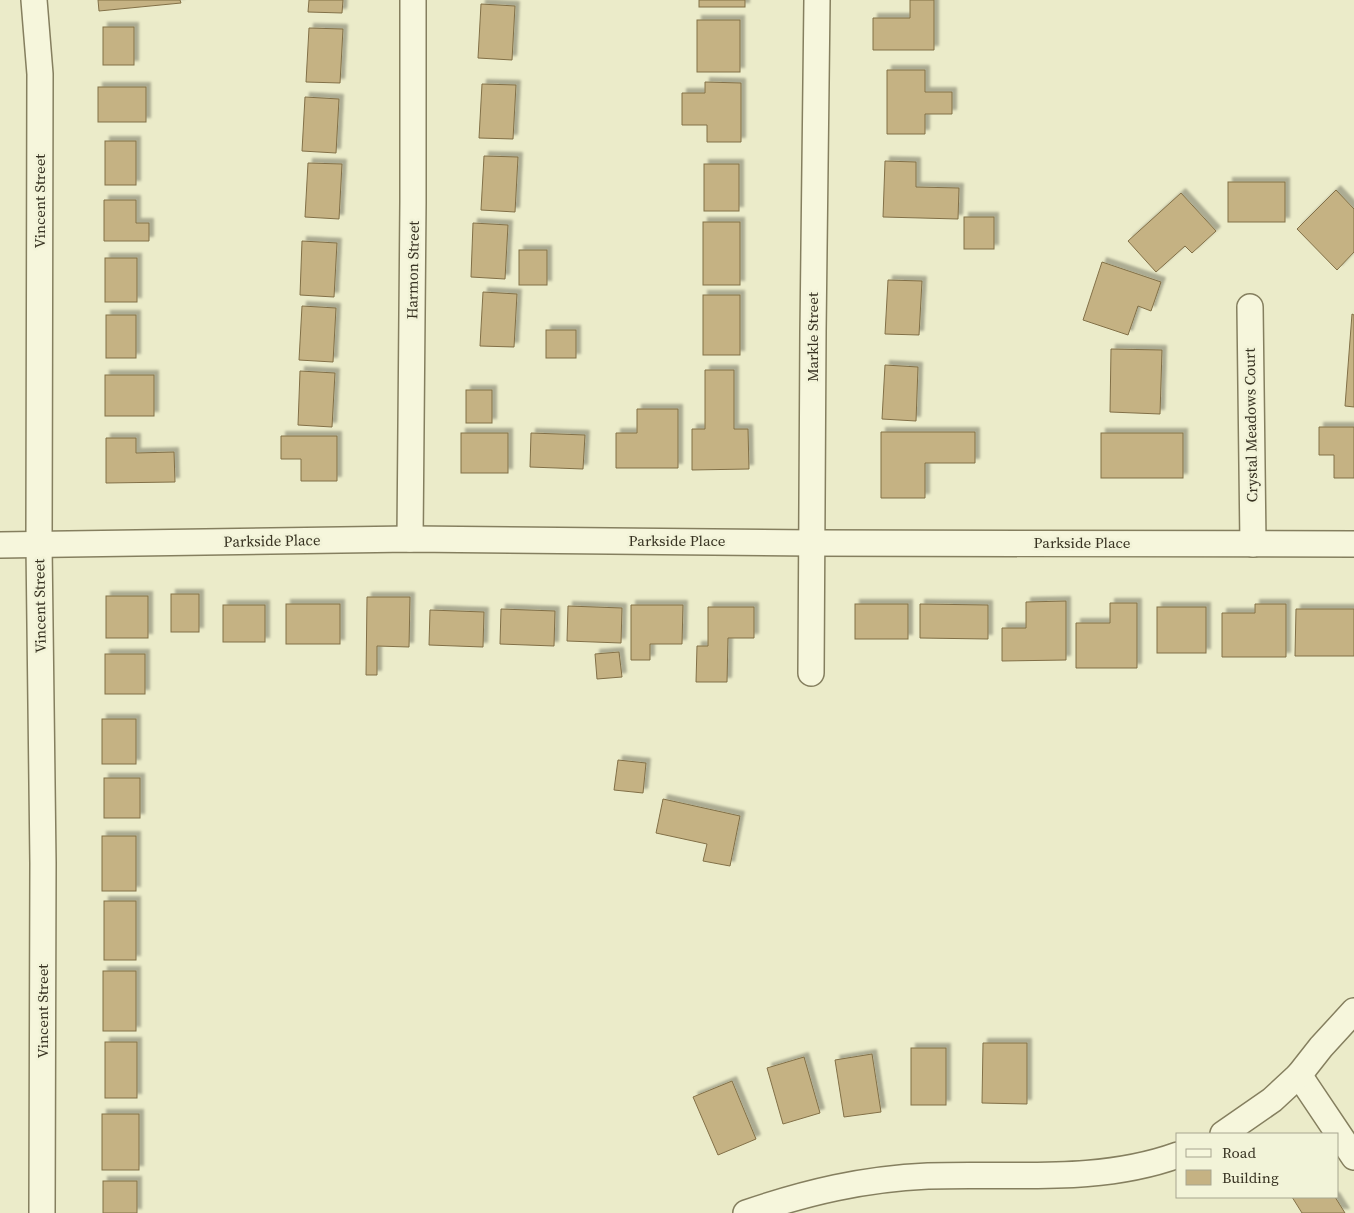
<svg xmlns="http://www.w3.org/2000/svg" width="1354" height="1213" viewBox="0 0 1354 1213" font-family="'Source Serif 4',serif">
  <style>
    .building { fill: #c5b283; stroke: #827047; filter: url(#shadow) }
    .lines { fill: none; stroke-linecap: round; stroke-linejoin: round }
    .minor-casing { stroke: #857f5f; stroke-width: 28 }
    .minor { stroke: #f6f6dc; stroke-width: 25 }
    .labels { text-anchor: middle; stroke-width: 5; stroke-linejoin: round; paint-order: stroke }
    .street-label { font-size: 15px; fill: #373221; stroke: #f2f3d8 }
  </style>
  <defs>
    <filter id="shadow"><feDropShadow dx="4.5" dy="-4.5" stdDeviation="1" flood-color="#0004"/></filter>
  </defs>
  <rect width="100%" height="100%" fill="#ebebc9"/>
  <!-- building -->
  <g class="building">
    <path d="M98,0H180L181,3L99,11Z"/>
    <path d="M309,0H343L342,13L308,12Z"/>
    <rect x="699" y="0" width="46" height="7"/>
    <path d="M910,0H934V50H873V18H910Z"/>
    <path d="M481,4L515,6L512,60L478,58Z"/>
    <rect x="697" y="20" width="43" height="52"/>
    <rect x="103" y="27" width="31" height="38"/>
    <path d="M309,28L343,29L340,83L306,82Z"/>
    <path d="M887,70H925V92H952V114H925V134H887Z"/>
    <path d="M705,82L741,83V142H707V125H682V93H705Z"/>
    <path d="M482,84L516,85L513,139L479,138Z"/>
    <rect x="98" y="87" width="48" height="35"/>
    <path d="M305,97L339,99L336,153L302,151Z"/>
    <rect x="105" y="141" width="31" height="44"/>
    <path d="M484,156L518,157L515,212L481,210Z"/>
    <path d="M885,161L916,162V187L959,188L958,219L883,217Z"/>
    <path d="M308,163L342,164L339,219L305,217Z"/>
    <rect x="704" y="164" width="35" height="47"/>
    <rect x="1228" y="182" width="57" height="40"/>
    <path d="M1336,190L1354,209V252L1337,270L1297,229Z"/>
    <path d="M1181,193L1216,231L1192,253L1185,246L1156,272L1128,241Z"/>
    <path d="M104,200H136V223H149V241H104Z"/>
    <rect x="964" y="217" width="30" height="32"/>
    <rect x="703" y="222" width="37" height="63"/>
    <path d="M473,223L508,225L505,279L471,277Z"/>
    <path d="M302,241L337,243L334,297L300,295Z"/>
    <rect x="519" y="250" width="28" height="35"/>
    <rect x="105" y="258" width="32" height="44"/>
    <path d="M1102,262L1161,282L1151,311L1138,306L1128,335L1083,320Z"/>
    <path d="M888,280L922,281L919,335L885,334Z"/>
    <path d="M483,292L517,294L514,347L480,346Z"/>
    <rect x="703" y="295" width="37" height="60"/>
    <path d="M302,306L336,308L333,362L299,360Z"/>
    <path d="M1352,314L1354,315V407L1345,406Z"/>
    <rect x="106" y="315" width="30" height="43"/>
    <rect x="546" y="330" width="30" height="28"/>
    <path d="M1111,349L1162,350L1160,414L1110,412Z"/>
    <path d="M885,365L918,367L916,421L882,419Z"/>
    <path d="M705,370H734V429H748L749,469L692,470V429H705Z"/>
    <path d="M300,371L335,373L332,427L298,425Z"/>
    <rect x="105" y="375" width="49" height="41"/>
    <rect x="466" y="390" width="26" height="33"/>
    <path d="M637,409H678V468H616V433H637Z"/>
    <path d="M1319,427H1354V478H1334V455H1319Z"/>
    <path d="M881,432H975V463H925V498H881Z"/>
    <rect x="461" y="433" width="47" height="40"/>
    <path d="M531,433L585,435L583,469L530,467Z"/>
    <rect x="1101" y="433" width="82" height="45"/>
    <path d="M281,436H337V481H301V459H281Z"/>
    <path d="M106,438H136V453L174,452L175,482L106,483Z"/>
    <rect x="171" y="594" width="28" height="38"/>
    <rect x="106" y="596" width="42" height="42"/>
    <path d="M367,597H410L409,647L377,646V675H366Z"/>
    <path d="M1066,601V660L1002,661V628H1026V602Z"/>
    <path d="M1110,603H1137V668H1076V623H1110Z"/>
    <rect x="286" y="604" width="54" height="40"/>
    <rect x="855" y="604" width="53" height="35"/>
    <path d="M920,604L988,605V639L920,638Z"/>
    <path d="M1255,604H1286V657H1222V613H1255Z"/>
    <rect x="223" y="605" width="42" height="37"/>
    <path d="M631,605H683L682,644H650V660H631Z"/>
    <path d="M568,606L622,608L621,643L567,641Z"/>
    <path d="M708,607H754V638H728L727,682H696L697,646H708Z"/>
    <rect x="1157" y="607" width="49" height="46"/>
    <path d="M501,609L555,611L554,646L500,644Z"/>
    <path d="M1296,609H1354V656H1295Z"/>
    <path d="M430,610L484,612L483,647L429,645Z"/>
    <path d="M619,652L622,677L597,679L595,654Z"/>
    <rect x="105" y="654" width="40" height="40"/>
    <rect x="102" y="719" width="34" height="45"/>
    <path d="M618,760L646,763L643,793L614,790Z"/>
    <rect x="104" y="778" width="36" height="40"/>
    <path d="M663,799L740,816L730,866L703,861L707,844L656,833Z"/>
    <rect x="102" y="836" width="34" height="55"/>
    <rect x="104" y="901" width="32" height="59"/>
    <rect x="103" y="971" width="33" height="60"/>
    <rect x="105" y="1042" width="32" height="56"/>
    <path d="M983,1043H1027V1104L982,1103Z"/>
    <rect x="911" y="1048" width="35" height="57"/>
    <path d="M872,1054L881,1112L844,1117L835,1060Z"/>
    <path d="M804,1057L820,1113L783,1124L767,1068Z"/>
    <path d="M732,1081L756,1139L718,1155L693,1097Z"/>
    <rect x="102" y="1114" width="37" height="56"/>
    <rect x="103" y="1181" width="34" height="32"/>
    <path d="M1292,1197H1335L1345,1213H1302Z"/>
  </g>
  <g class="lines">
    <!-- minor casing -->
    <g class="minor-casing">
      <g id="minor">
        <path d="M34,0L40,74L39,545L43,863L42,1213"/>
        <path d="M1250,307L1253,544"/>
        <path d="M410,539L413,202V0"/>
        <path d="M0,545L410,539L813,543L1354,544"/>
        <path d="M811,673L813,332L817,0"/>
        <path d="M1299,1075L1354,1157"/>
        <path d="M1223,1134L1272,1100L1299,1075L1321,1047L1354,1011"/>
        <path d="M746,1213C808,1192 863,1179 928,1176C1011,1173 1098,1184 1178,1155"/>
      </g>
    </g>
    <!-- minor -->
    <use href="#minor" class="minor"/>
  </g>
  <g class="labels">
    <!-- street labels -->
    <g class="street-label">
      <text transform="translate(40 201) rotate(-90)" y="5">Vincent Street</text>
      <text transform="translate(413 270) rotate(-89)" y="5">Harmon Street</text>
      <text transform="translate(813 337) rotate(-90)" y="5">Markle Street</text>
      <text transform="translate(1251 425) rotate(-91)" y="5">Crystal Meadows Court</text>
      <text transform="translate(272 541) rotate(-1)" y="5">Parkside Place</text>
      <text x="677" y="546">Parkside Place</text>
      <text x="1082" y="548">Parkside Place</text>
      <text transform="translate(40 606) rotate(-91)" y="5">Vincent Street</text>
      <text transform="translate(43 1011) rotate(-90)" y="5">Vincent Street</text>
    </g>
  </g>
  <!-- legend -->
  <rect x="1176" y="1133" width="162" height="65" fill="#f2f3d8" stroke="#a7a68f"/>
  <rect x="1186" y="1149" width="25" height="8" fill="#f6f6dc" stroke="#a7a68f"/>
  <text x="1222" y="1158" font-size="15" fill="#373221">Road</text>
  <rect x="1186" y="1170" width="25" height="15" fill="#c5b283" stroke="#a7a68f"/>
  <text x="1222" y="1183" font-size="15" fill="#373221">Building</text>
</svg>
